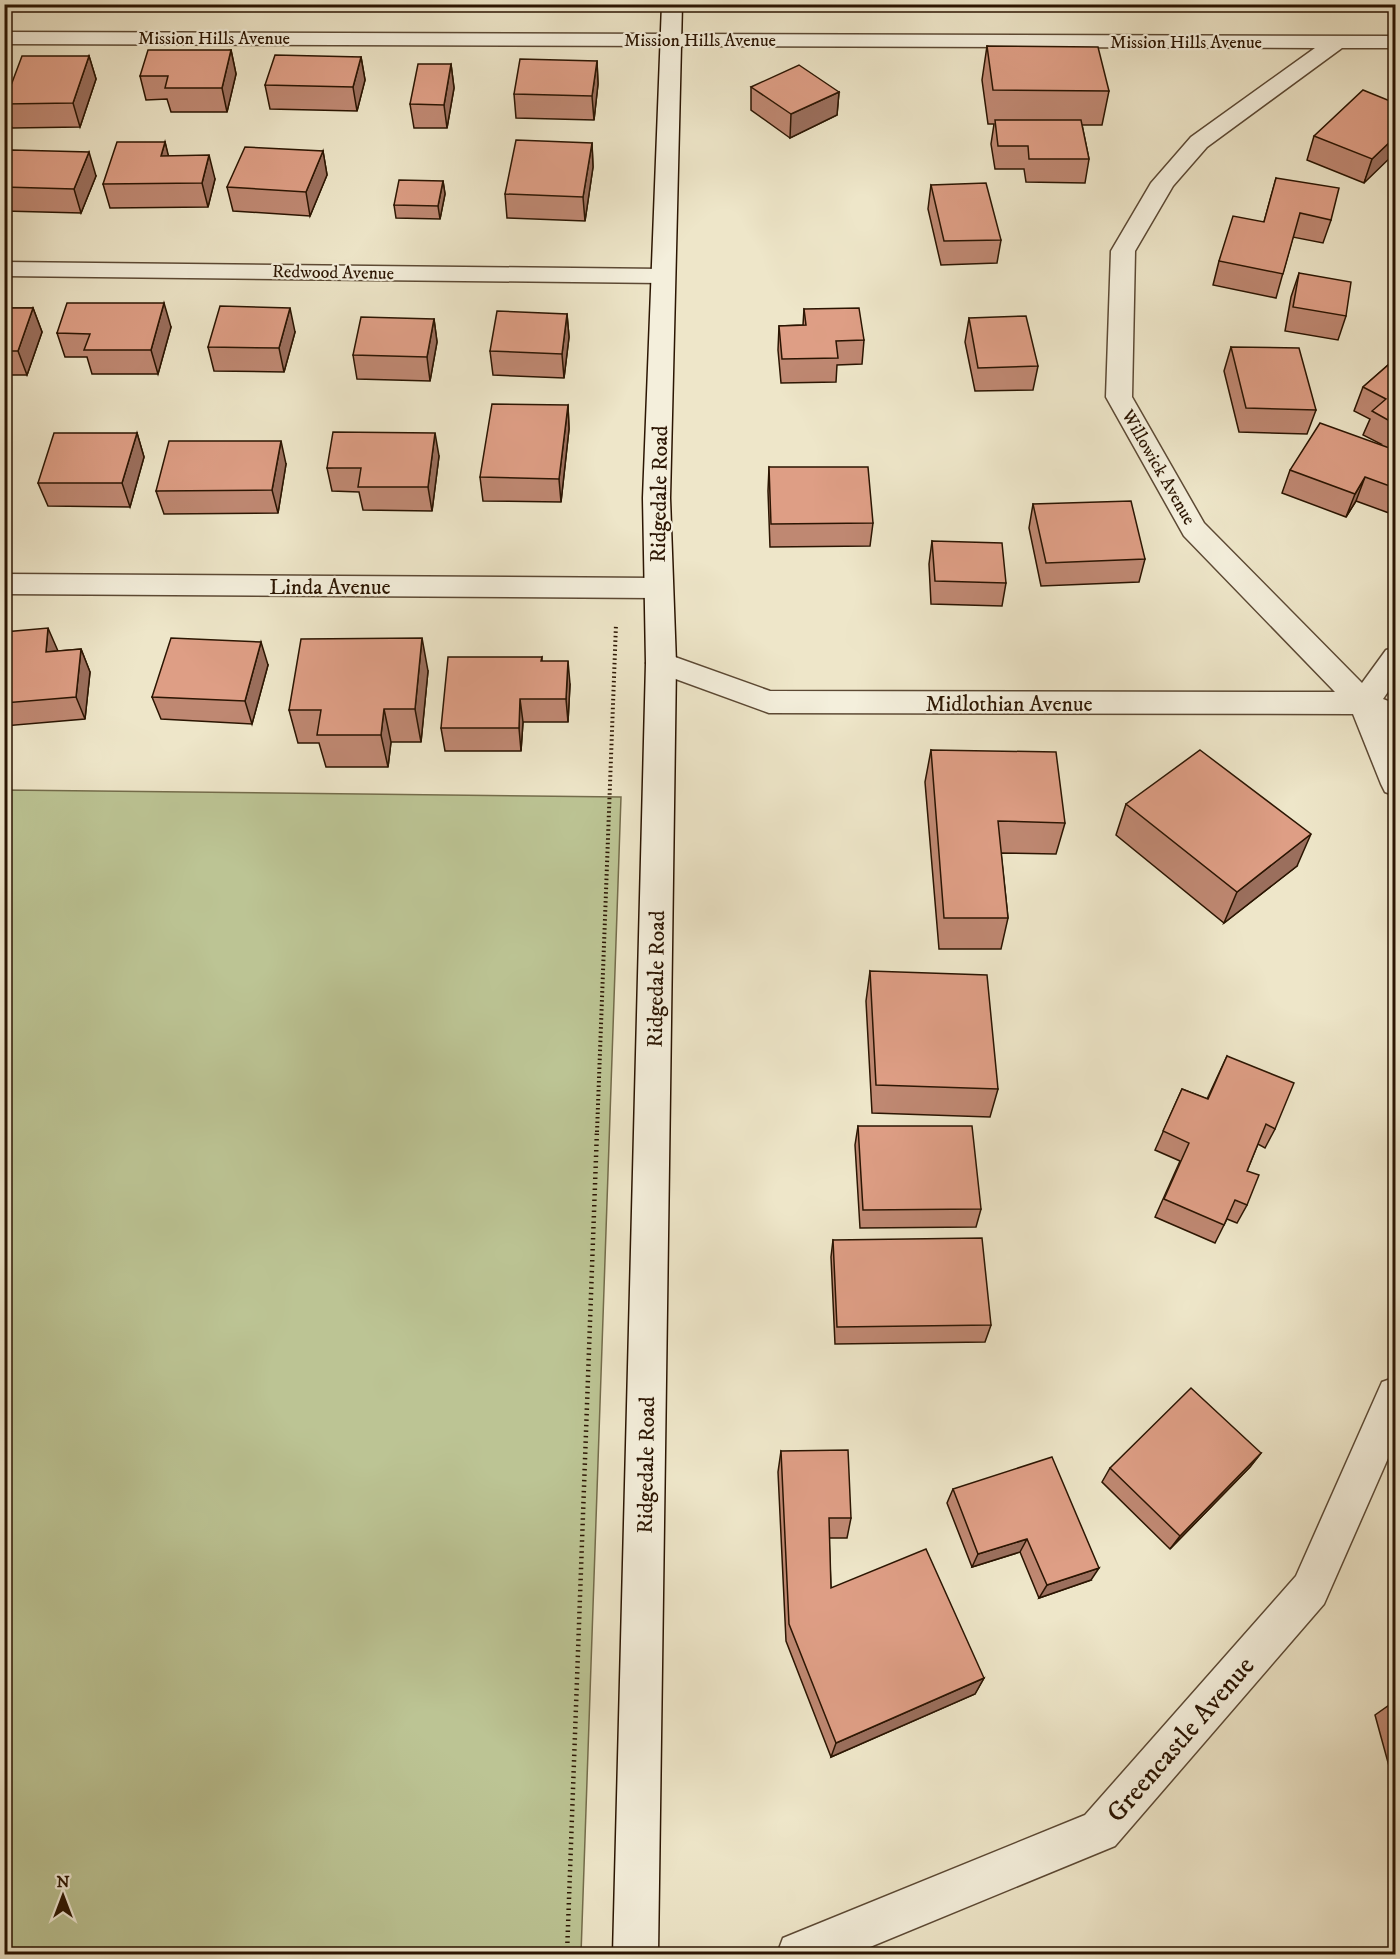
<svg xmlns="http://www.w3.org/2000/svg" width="1400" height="1959" viewBox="0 0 1400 1959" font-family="'IM FELL DW Pica',serif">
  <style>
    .green { fill: #bcc494; stroke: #746c4b; stroke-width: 1.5 }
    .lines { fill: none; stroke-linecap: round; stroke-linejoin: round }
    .street-casing { stroke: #5c4934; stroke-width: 3 }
    .secondary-casing { stroke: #2b1502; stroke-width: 3 }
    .path-far1 { stroke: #2b1502; stroke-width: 4; stroke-dasharray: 1.5 3; stroke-linecap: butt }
    .path { stroke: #2b1502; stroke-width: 4.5; stroke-dasharray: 1.5 4; stroke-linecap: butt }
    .street { fill: #f4efdc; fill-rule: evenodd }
    .secondary { fill: #f4efdc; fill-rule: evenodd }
    .wall { fill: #bf8872; stroke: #2b1502; stroke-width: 1.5 }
    .shaded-wall { fill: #9b6f5d; stroke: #2b1502; stroke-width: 1.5 }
    .building { fill: #de9e85; stroke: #2b1502; stroke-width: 1.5 }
    .labels { text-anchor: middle; stroke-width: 4.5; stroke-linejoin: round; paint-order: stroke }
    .far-street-label { font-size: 18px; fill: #2b1502; stroke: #f4efdc }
    .street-label { font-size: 22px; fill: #2b1502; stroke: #f4efdc }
    .near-street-label { font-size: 27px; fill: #2b1502; stroke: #f4efdc }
  </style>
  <rect width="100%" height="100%" fill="#eee6c9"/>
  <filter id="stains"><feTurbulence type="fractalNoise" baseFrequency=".00333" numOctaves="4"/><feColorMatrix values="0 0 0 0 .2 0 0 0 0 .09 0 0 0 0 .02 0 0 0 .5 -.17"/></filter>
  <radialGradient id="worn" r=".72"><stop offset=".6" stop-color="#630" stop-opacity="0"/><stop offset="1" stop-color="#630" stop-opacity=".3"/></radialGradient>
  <!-- green -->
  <path class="green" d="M5,790L621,797L581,1954H5Z"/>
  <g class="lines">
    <!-- street casing -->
    <g class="street-casing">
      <g id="street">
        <path d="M4,32L1396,36V48H1342L1207,147L1173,186L1135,251L1132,397L1204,523L1362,683L1386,650L1396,647V680L1383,699L1396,704V728L1388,726L1396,745V796L1385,792L1381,784L1353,714L769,713L651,670L646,663L651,656L661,652L770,691L1335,692L1184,536L1106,397L1111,251L1151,183L1191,137L1315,48L4,44Z"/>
        <path d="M4,262L662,269L671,271L674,276L671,281L662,283L4,276Z"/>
        <path d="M4,574L656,578L666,581L670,588L666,595L656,598L4,594Z"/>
        <path d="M1396,1377V1440L1324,1604L1115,1846L853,1954H777L783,1938L1085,1815L1296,1576L1382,1382Z"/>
      </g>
    </g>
    <!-- secondary casing -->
    <g class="secondary-casing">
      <path id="secondary" d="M662,4H682L670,498L676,663L658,1954H613L646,663L643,498Z"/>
    </g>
    <!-- path-far1 -->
    <path class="path-far1" d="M597,1132L616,624"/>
    <!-- path -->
    <path class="path" d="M567,1954L597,1130"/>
    <!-- street -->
    <use href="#street" class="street"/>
    <!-- secondary -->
    <use href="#secondary" class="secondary"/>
  </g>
  <!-- wall -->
  <g class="wall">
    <path d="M987,46L1109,91L1102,125H1082L1089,159L1085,183L1026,182L1024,169H995L991,144L994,124H988L982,80Z"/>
    <path d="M231,50L236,74L227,112H171L167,99L146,100L140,76Z"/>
    <path d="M89,56L96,79L80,127L12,128L4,106V102Z"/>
    <path d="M361,57L365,80L357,111L270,109L265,85Z"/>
    <path d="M597,61L598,84L594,120L516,118L514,94Z"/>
    <path d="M451,64L454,88L447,128H414L410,104Z"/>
    <path d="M751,87L839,92L837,115L790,138L751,110Z"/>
    <path d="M1395,103L1364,183L1307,160L1314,136Z"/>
    <path d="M165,142L168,156L215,179L208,207L110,208L103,184Z"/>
    <path d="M592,143L593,167L585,221L507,218L505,194Z"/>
    <path d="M323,151L327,175L310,216L233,211L227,187Z"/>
    <path d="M4,167L96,176L81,213L4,211Z"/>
    <path d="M1276,178L1331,220L1323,243L1293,237L1276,298L1213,285L1219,261L1264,222Z"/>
    <path d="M443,181L445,194L440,219L396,218L394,205Z"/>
    <path d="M931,185L1001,240L997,263L941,265L928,209Z"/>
    <path d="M1299,273L1346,316L1338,340L1285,331L1291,297Z"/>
    <path d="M4,308H33L42,332L27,375H4Z"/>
    <path d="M804,309L864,340L862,364L837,365L836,382L781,383L778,350L779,326L803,325Z"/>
    <path d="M567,314L569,337L564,378L493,375L490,351Z"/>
    <path d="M969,318L1038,366L1033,390L975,391L965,342Z"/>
    <path d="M434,319L437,342L430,381L357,379L353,355Z"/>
    <path d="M171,327L158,374H92L87,357H65L57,333Z"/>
    <path d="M295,332L284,372L214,371L208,347Z"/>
    <path d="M1231,347L1316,410L1307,434L1239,432L1224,371Z"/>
    <path d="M1395,359V501L1389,513L1356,501L1346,517L1282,493L1290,470L1381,444L1363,435L1370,419L1354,411L1363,387Z"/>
    <path d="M568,405L569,429L561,502L483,501L480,477Z"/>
    <path d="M137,433L144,457L130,507L48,506L38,483Z"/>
    <path d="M439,456L432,511L363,510L359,492L332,491L327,468Z"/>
    <path d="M286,464L278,513L164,514L156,491Z"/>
    <path d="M769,467L873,523L870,546L770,547L768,491Z"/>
    <path d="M1033,504L1145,559L1139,582L1041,586L1029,528Z"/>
    <path d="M932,541L1006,583L1002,606L931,604L929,564Z"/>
    <path d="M4,632L58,651L81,649L90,672L85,719L4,726Z"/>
    <path d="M542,657V661L570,684L568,722H523L521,751H445L441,728Z"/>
    <path d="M268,665L252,724L161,719L152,697Z"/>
    <path d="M428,671L421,742H391L388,767H326L319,743H298L289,710Z"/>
    <path d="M931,750L1065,823L1056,854L1001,853L1008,918L1001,949H939L925,782Z"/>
    <path d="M1126,804L1297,866L1224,923L1116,835Z"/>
    <path d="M870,971L998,1089L990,1117L872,1113L866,1001Z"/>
    <path d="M1227,1056L1275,1129L1265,1148L1258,1144L1247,1171V1205L1237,1223L1227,1219L1215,1243L1155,1217L1180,1161L1155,1150L1182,1089L1207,1099Z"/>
    <path d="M858,1126L981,1209L976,1227L860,1228L855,1145Z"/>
    <path d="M833,1240L991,1325L985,1342L835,1344L831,1257Z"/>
    <path d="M781,1451L851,1518L847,1538H829L831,1588L984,1678L975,1694L831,1757L786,1641L778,1472Z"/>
    <path d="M1261,1453L1250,1467L1170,1549L1102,1482L1110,1468Z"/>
    <path d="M953,1489L1091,1580L1039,1598L1020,1552L972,1567L947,1503Z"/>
    <path d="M1395,1701V1788L1375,1715Z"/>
  </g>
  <!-- shaded-wall -->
  <g class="shaded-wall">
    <path d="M231,50L236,74L227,112L222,88Z"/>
    <path d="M89,56L96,79L80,127L73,103Z"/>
    <path d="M361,57L365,80L357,111L353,87Z"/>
    <path d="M597,61L598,84L594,120L592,96Z"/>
    <path d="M451,64L454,88L447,128L444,105Z"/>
    <path d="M839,92L837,115L790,138L791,114Z"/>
    <path d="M1395,137V153L1364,183L1372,159Z"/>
    <path d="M165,142L171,166L161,156Z"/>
    <path d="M592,143L593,167L585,221L583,197Z"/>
    <path d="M323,151L327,175L310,216L306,192Z"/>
    <path d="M89,152L96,176L81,213L74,189Z"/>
    <path d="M209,155L215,179L208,207L202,183Z"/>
    <path d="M443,181L445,194L440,219L438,206Z"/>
    <path d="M164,303L171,327L158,374L151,350Z"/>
    <path d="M33,308L42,332L27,375L18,351Z"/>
    <path d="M290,308L295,332L284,372L279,348Z"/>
    <path d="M567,314L569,337L564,378L562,354Z"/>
    <path d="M434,319L437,342L430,381L427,357Z"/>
    <path d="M568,405L569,429L561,502L559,479Z"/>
    <path d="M137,433L144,457L130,507L122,483Z"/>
    <path d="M435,433L439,456L432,511L428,487Z"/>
    <path d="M281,441L286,464L278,513L272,490Z"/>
    <path d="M1365,477L1356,501L1346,517L1355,494Z"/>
    <path d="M1395,496V501L1389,513Z"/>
    <path d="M48,628L58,651L46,652Z"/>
    <path d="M422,638L428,671L421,742L415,709Z"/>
    <path d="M261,642L268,665L252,724L245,701Z"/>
    <path d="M81,649L90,672L85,719L76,697Z"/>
    <path d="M568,661L570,684L568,722L566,699Z"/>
    <path d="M520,699L523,722L521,751L519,728Z"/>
    <path d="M384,709L391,742L388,767L381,735Z"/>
    <path d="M1311,834L1297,866L1224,923L1237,892Z"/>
    <path d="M1261,1453L1250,1467L1170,1549L1180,1536Z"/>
    <path d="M1027,1539L1020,1552L972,1567L978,1554Z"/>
    <path d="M1099,1568L1091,1580L1039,1598L1047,1585Z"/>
    <path d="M984,1678L975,1694L831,1757L836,1743Z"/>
  </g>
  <!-- building -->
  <g class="building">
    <path d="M987,46L1098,47L1109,91L993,90Z"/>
    <path d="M148,50H231L222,88H165L168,76H140Z"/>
    <path d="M275,55L361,57L353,87L265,85Z"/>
    <path d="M22,56H89L73,103L4,104Z"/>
    <path d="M520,59L597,61L592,96L514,94Z"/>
    <path d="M418,64H451L444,105L410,104Z"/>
    <path d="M799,65L839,92L791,114L751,87Z"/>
    <path d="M1363,90L1395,103V137L1372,159L1314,136Z"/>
    <path d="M995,120H1081L1089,159H1029L1028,146H998Z"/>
    <path d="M516,140L592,143L583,197L505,194Z"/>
    <path d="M117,142H165L161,156L209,155L202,183L103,184Z"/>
    <path d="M245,147L323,151L306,192L227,187Z"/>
    <path d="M12,150L89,152L74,189L4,187V167Z"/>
    <path d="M1276,178L1339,188L1331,220L1300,213L1283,274L1219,261L1233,216L1264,222Z"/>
    <path d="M399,180L443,181L438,206L394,205Z"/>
    <path d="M986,183L1001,240L944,241L931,185Z"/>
    <path d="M1299,273L1351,282L1346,316L1293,307Z"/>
    <path d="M67,303H164L151,350H84L90,334L57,333Z"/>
    <path d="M220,306L290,308L279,348L208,347Z"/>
    <path d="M4,308H33L18,351H4Z"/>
    <path d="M859,308L864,340L836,341L838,358L782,359L779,326L806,325L804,309Z"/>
    <path d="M497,311L567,314L562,354L490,351Z"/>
    <path d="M1026,316L1038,366L978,368L969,318Z"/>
    <path d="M361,317L434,319L427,357L353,355Z"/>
    <path d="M1231,347L1299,348L1316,410L1246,408Z"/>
    <path d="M1395,359V424L1372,411L1386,399L1363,387Z"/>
    <path d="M492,404L568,405L559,479L480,477Z"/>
    <path d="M1320,423L1395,450V488L1365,477L1355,494L1290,470Z"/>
    <path d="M333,432L435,433L428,487H358L361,468H327Z"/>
    <path d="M54,433H137L122,483H38Z"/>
    <path d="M169,441H281L272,490L156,491Z"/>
    <path d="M769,467H868L873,523L771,524Z"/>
    <path d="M1131,501L1145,559L1046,563L1033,504Z"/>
    <path d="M932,541L1002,543L1006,583L935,581Z"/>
    <path d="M48,628L46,652L81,649L76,697L4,703V632Z"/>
    <path d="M171,638L261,642L245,701L152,697Z"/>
    <path d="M422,638L415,709H384L381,735H317L321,710H289L301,639Z"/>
    <path d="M448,657H542L541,661H568L566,699H520L519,728H441Z"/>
    <path d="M931,750L1056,752L1065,823L998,821L1008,918H944Z"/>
    <path d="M1200,750L1311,834L1237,892L1126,804Z"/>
    <path d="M870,971L987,975L998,1089L876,1085Z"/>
    <path d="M1227,1056L1294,1083L1275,1129L1266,1124L1247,1171L1259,1175L1247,1205L1235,1200L1224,1225L1164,1199L1189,1143L1163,1131L1182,1089L1208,1099Z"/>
    <path d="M858,1126H972L981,1209L863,1210Z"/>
    <path d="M982,1238L991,1325L837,1327L833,1240Z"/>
    <path d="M1191,1388L1261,1453L1180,1536L1110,1468Z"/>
    <path d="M848,1450L851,1518H829L831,1588L926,1549L984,1678L836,1743L789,1624L781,1451Z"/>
    <path d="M1052,1457L1099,1568L1047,1585L1027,1539L978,1554L953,1489Z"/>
  </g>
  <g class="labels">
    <!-- far-street labels -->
    <g class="far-street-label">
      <text x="214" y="44">Mission Hills Avenue</text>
      <text x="700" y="46">Mission Hills Avenue</text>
      <text x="1186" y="48">Mission Hills Avenue</text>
      <text transform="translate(333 272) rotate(1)" y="6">Redwood Avenue</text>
      <text transform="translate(1159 467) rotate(60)" y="6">Willowick Avenue</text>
    </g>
    <!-- street labels -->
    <g class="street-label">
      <text transform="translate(658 494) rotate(-89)" y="8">Ridgedale Road</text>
      <text x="330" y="594">Linda Avenue</text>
      <text x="1009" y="711">Midlothian Avenue</text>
      <text transform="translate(655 979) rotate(-89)" y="8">Ridgedale Road</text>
      <text transform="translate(645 1465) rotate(-89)" y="8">Ridgedale Road</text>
    </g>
    <!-- near-street labels -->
    <g class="near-street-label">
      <text transform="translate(1180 1739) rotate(-49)" y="9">Greencastle Avenue</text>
    </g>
  </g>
  <!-- margin -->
  <rect width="1400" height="1959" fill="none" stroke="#eee6c9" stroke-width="24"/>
  <rect x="6" y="6" width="1388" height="1947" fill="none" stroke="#2b1502" stroke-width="3"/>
  <rect x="12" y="12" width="1376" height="1935" fill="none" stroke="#2b1502" stroke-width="1.5"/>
  <!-- north arrow -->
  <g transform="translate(63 1896)" stroke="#f4efdc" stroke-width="4.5" paint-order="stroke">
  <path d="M0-4.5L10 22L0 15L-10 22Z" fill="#2b1502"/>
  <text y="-9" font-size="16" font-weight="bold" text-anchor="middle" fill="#2b1502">N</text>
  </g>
  <rect width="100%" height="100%" filter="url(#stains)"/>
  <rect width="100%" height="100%" fill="url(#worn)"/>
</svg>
